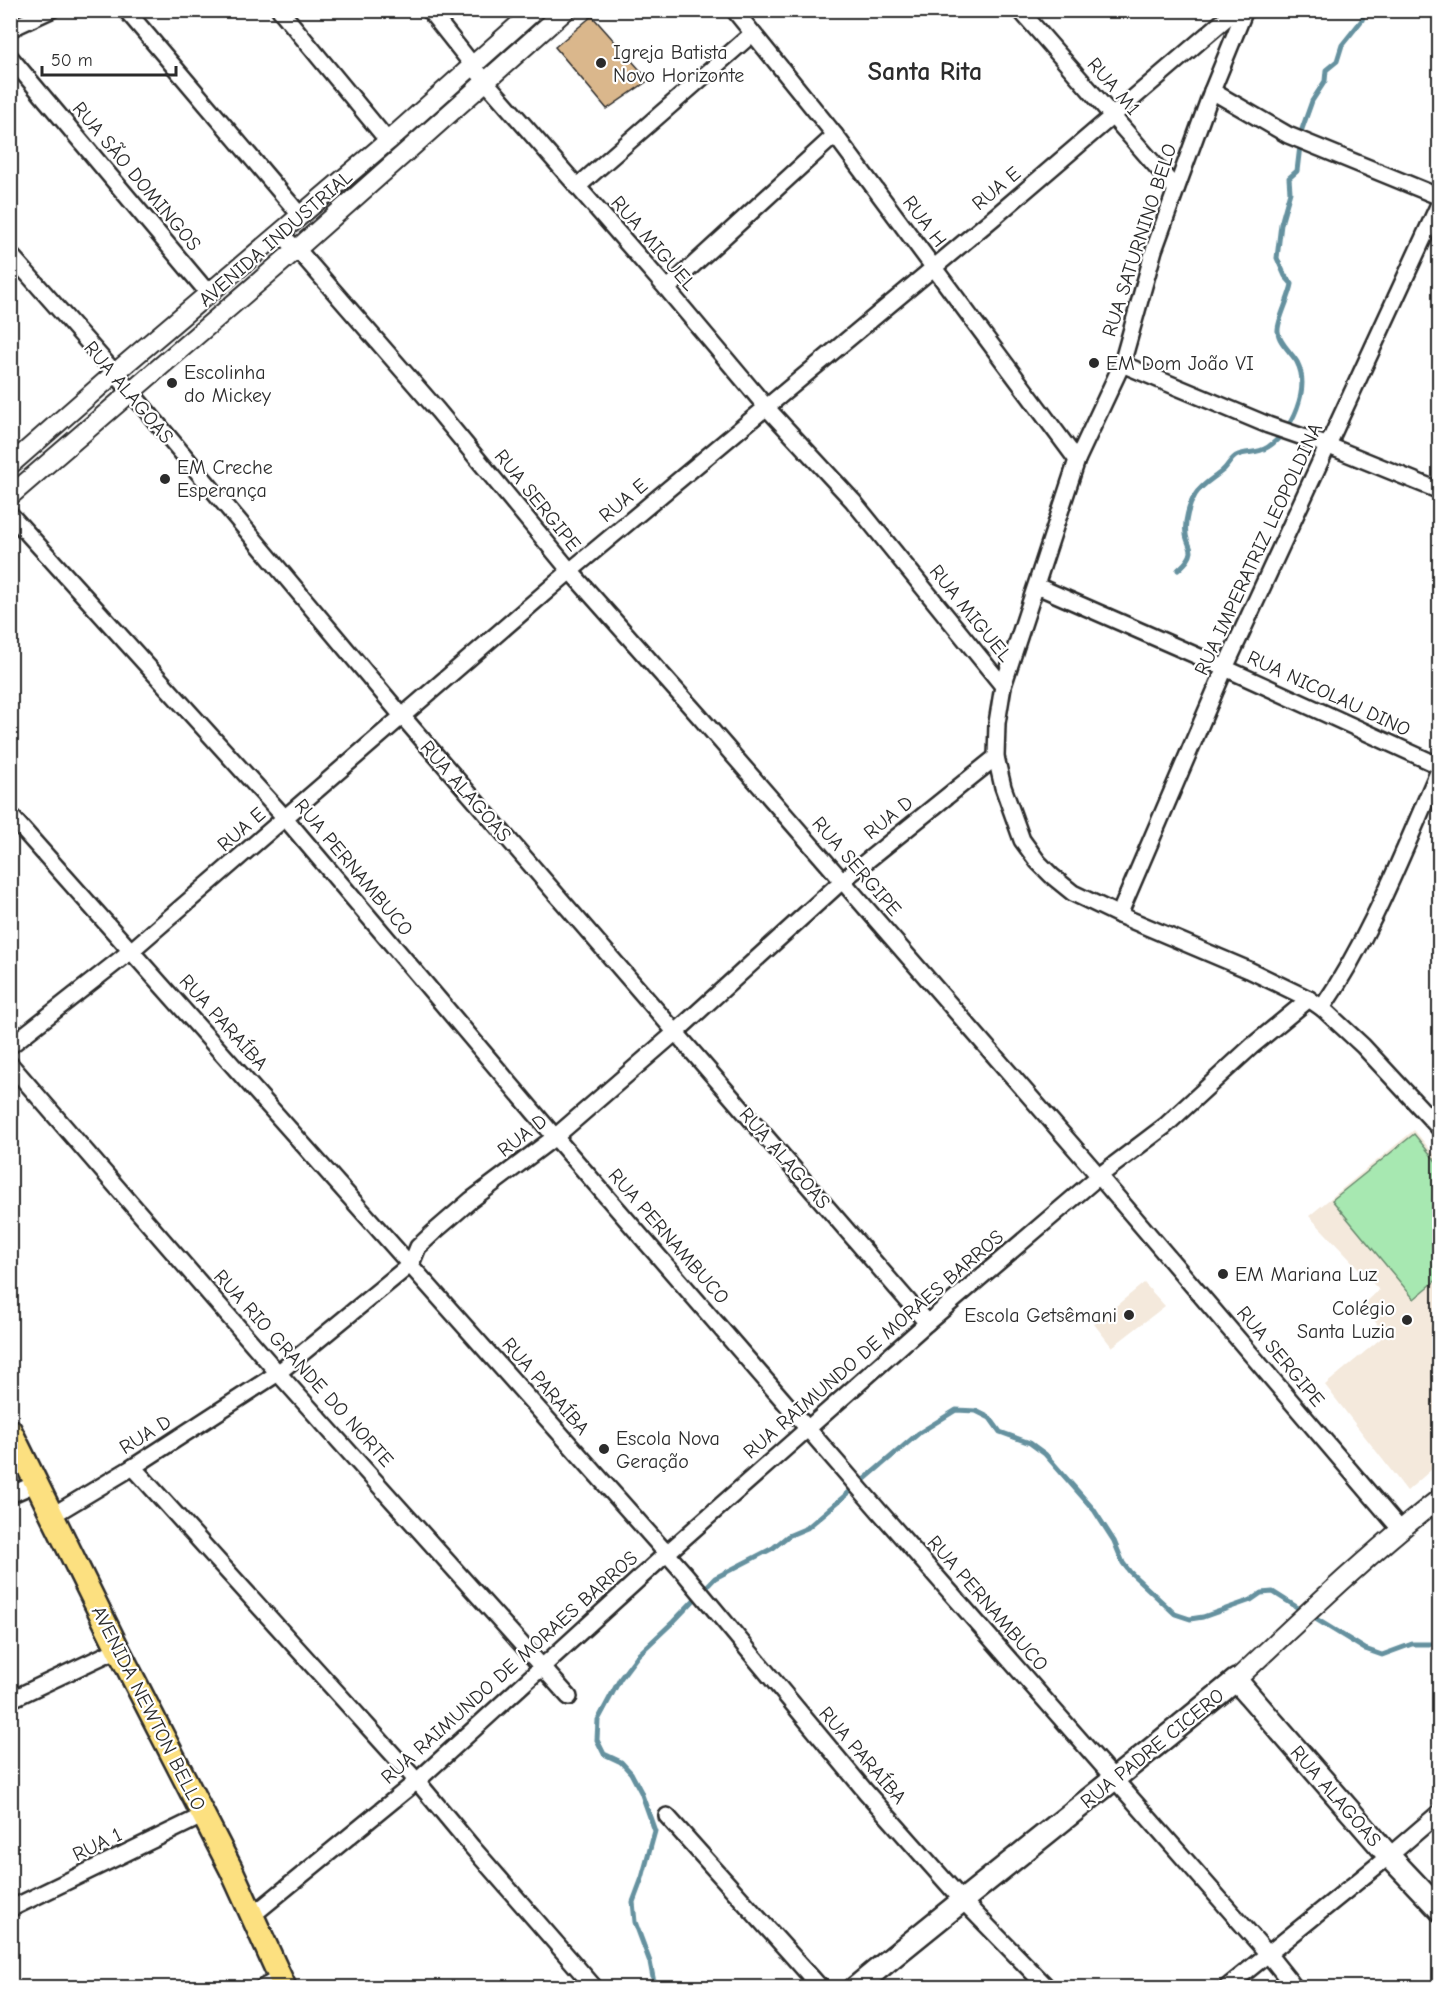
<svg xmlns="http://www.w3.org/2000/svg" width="1450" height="1998" viewBox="0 0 1450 1998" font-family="'Comic Neue',sans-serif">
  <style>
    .built { fill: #f4e9dc }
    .green { fill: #a7e8b1; stroke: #698a6e; stroke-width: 1.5 }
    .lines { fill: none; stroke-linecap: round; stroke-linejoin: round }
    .stream { stroke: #65919f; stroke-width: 5 }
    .building { fill: #dab78c; stroke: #2b2b2b; stroke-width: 1.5 }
    .minor-casing { stroke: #2b2b2b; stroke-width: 20 }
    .tertiary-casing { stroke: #2b2b2b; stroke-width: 22 }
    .secondary-casing { stroke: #2b2b2b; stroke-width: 26 }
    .primary-casing { stroke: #2b2b2b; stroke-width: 27 }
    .minor { stroke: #fff; stroke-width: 15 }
    .tertiary { stroke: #fff; stroke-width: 18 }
    .secondary { stroke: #fff; stroke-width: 21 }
    .primary { stroke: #fce080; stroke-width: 22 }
    .poi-dot { fill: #2b2b2b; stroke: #fff; stroke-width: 2 }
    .labels { text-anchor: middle; stroke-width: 4.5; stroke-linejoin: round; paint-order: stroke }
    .poi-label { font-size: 20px; fill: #2b2b2b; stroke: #fff; text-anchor: start }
    .street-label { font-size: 20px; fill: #2b2b2b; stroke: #fff }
    .district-label { font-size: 26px; font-weight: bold; fill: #2b2b2b; stroke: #fff }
  </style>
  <rect width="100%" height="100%" fill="#fff"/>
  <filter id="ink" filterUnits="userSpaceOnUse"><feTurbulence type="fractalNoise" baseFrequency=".0167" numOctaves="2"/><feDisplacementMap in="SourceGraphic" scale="12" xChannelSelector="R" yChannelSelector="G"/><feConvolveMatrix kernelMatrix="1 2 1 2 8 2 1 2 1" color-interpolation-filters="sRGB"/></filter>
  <g filter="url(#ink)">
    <!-- built -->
    <g class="built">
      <path d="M1414,1130L1439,1160V1463L1407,1491L1325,1385L1385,1335L1363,1305L1379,1290L1309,1216Z"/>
      <path d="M1144,1283L1165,1306L1112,1347L1094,1324Z"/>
    </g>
    <!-- green -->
    <path class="green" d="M1414,1134L1439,1165V1278L1414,1299L1332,1200Z"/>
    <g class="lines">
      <!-- stream -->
      <g class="stream">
        <path d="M1178,570C1183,565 1190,560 1191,552C1191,546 1186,540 1186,534C1184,522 1189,505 1195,495C1202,484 1213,479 1222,471C1228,467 1230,458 1238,455C1247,451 1257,454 1268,447C1292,431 1311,389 1297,362C1292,353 1278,342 1278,331C1277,321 1290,297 1292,284L1285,276L1277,258L1281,224L1290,192L1289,178L1297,171L1302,129L1312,101L1325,81L1326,70L1337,61L1342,45L1362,20L1365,10"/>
        <path d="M1311,1616L1365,1649L1382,1655L1412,1644H1433L1440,1645"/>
        <path d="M655,1988L650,1962L635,1922L633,1902L642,1878L655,1831L641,1792L631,1773L621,1762L604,1754L597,1740L598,1720L620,1679L638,1655L673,1622L715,1578L773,1548L788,1536L807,1528L919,1433L956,1410L976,1411L990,1418L1000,1432L1030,1443L1045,1454L1094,1510L1114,1541L1123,1563L1130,1572L1175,1614L1190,1619L1203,1617L1251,1600L1261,1593L1273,1592L1303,1611"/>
      </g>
    </g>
    <!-- building -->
    <path class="building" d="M592,16L649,80L607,109L555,47Z"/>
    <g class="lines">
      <!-- minor casing -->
      <g class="minor-casing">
        <g id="minor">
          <path d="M126,10L300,215"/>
          <path d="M280,10L388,141"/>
          <path d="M429,10L486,82L667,289L767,408L853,501L1003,686"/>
          <path d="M734,10L835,135L1077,460"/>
          <path d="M1020,10L1176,189"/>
          <path d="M1245,10L1212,91L1154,250L1122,364L1077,460L1003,686L997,723L996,757L1003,787L1022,840L1038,862L1052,876L1073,893L1119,915L1249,970L1309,999L1322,1008L1363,1046L1440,1129"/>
          <path d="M10,29L51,10"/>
          <path d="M10,57L209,294"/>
          <path d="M1212,91L1288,135L1440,197"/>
          <path d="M577,187L752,34"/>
          <path d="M279,233L297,249L438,411L570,571L699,716L1099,1176L1400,1529"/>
          <path d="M10,254L115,373L402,716L927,1323"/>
          <path d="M667,289L835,135"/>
          <path d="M1122,364L1268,425L1329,446L1440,491"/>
          <path d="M10,514L286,819L555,1137L879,1511L1268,1954L1295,1988"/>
          <path d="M1037,586L1225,668L1440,766"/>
          <path d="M10,815L685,1574L866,1792L962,1900L1048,1988"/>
          <path d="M1119,915L1225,668L1440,202"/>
          <path d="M1322,1008C1372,935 1404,849 1440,768"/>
          <path d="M10,1046L132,950L570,571L998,214L1236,10"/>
          <path d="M10,1064L278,1373L569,1697"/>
          <path d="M133,1467L417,1781L472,1847L595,1988"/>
          <path d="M10,1495L37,1483"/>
          <path d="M53,1515L133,1467L278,1373L411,1264L418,1247L434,1232L471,1200L555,1137L676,1032L842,881L996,757"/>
          <path d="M10,1700L118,1649"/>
          <path d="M667,1816L821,1988"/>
          <path d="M10,1909L202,1816"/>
          <path d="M253,1915L417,1781L666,1554L927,1323L1099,1176L1165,1126L1252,1046L1309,999"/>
          <path d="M262,1988L281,1978"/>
          <path d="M1226,1988L1389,1856L1440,1812"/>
        </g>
      </g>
      <!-- tertiary casing -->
      <g class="tertiary-casing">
        <g id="tertiary">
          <path d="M10,465L115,373L388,141L535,10"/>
          <path d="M10,496L297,249L566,10"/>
          <path d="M1236,1680C1302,1618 1368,1554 1440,1498"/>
        </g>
      </g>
      <!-- secondary casing -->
      <g class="secondary-casing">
        <path id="secondary" d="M855,1988C981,1884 1110,1784 1236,1680L1389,1856L1440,1910"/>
      </g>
      <!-- primary casing -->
      <g class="primary-casing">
        <path id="primary" d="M10,1430L118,1649L231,1869L285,1988"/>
      </g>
      <!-- minor -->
      <use href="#minor" class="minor"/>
      <!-- tertiary -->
      <use href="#tertiary" class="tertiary"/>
      <!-- secondary -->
      <use href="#secondary" class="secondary"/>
      <!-- primary -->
      <use href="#primary" class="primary"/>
    </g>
  </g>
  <!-- markers -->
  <g class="poi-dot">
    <circle cx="601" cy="63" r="6"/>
    <circle cx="1094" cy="363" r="6"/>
    <circle cx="172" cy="383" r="6"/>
    <circle cx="165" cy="479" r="6"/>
    <circle cx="1223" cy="1274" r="6"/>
    <circle cx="1129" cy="1315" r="6"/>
    <circle cx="1407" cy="1320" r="6"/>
    <circle cx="604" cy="1449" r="6"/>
  </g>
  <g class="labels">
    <!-- poi labels -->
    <g class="poi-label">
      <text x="613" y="59">Igreja Batista<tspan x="613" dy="23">Novo Horizonte</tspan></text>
      <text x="1106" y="370">EM Dom João VI</text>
      <text x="184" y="379">Escolinha<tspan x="184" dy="23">do Mickey</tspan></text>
      <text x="177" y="474">EM Creche<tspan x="177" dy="23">Esperança</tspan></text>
      <text x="1235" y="1281">EM Mariana Luz</text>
      <text x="1395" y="1315" text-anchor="end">Colégio<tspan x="1395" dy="23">Santa Luzia</tspan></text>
      <text x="1117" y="1322" text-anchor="end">Escola Getsêmani</text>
      <text x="616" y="1445">Escola Nova<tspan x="616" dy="23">Geração</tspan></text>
    </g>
    <!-- street labels -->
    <g class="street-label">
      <text transform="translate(1114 86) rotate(49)" y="7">RUA M1</text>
      <text transform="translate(137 176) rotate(50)" y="7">RUA SÃO DOMINGOS</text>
      <text transform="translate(996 188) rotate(-40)" y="7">RUA E</text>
      <text transform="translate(925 221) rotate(53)" y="7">RUA H</text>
      <text transform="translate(275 238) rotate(-41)" y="7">AVENIDA INDUSTRIAL</text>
      <text transform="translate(1139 240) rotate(-72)" y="7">RUA SATURNINO BELO</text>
      <text transform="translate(654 243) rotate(49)" y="7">RUA MIGUEL</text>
      <text transform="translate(129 392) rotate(50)" y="7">RUA ALAGOAS</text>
      <text transform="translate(538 500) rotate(51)" y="7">RUA SERGIPE</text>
      <text transform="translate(623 500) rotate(-40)" y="7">RUA E</text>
      <text transform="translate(1258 549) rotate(-65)" y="7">RUA IMPERATRIZ LEOPOLDINA</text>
      <text transform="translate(971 613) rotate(51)" y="7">RUA MIGUEL</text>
      <text transform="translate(1329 693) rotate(25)" y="7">RUA NICOLAU DINO</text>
      <text transform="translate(466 791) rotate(49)" y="7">RUA ALAGOAS</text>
      <text transform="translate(888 817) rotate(-39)" y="7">RUA D</text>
      <text transform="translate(241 829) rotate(-41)" y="7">RUA E</text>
      <text transform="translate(857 866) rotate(49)" y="7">RUA SERGIPE</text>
      <text transform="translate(354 867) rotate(50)" y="7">RUA PERNAMBUCO</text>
      <text transform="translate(224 1022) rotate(48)" y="7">RUA PARAÍBA</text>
      <text transform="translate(522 1135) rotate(-38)" y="7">RUA D</text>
      <text transform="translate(785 1158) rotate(49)" y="7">RUA ALAGOAS</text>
      <text transform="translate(669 1236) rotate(49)" y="7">RUA PERNAMBUCO</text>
      <text transform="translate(873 1344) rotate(-41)" y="7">RUA RAIMUNDO DE MORAES BARROS</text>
      <text transform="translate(1281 1356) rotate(50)" y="7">RUA SERGIPE</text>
      <text transform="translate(304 1368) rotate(48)" y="7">RUA RIO GRANDE DO NORTE</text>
      <text transform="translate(546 1386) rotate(49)" y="7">RUA PARAÍBA</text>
      <text transform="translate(145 1434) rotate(-32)" y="7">RUA D</text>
      <text transform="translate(988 1603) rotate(49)" y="7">RUA PERNAMBUCO</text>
      <text transform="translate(509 1667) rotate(-42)" y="7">RUA RAIMUNDO DE MORAES BARROS</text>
      <text transform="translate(149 1708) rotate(63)" y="7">AVENIDA NEWTON BELLO</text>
      <text transform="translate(1152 1748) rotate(-39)" y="7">RUA PADRE CICERO</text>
      <text transform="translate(863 1755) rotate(49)" y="7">RUA PARAÍBA</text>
      <text transform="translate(1336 1796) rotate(49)" y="7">RUA ALAGOAS</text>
      <text transform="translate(97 1844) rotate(-26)" y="7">RUA 1</text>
    </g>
    <!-- district labels -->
    <g class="district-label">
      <text x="925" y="80">Santa Rita</text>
    </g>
  </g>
  <!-- margin -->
  <rect width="1450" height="1998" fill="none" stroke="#fff" stroke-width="36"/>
  <rect x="18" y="18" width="1414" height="1962" fill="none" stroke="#2b2b2b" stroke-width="2" filter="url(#ink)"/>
  <!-- scale -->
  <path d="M42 66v9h134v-9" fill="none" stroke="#2b2b2b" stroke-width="3"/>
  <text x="51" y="66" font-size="18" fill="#2b2b2b" stroke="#ffffff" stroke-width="4.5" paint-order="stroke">50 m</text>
</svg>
